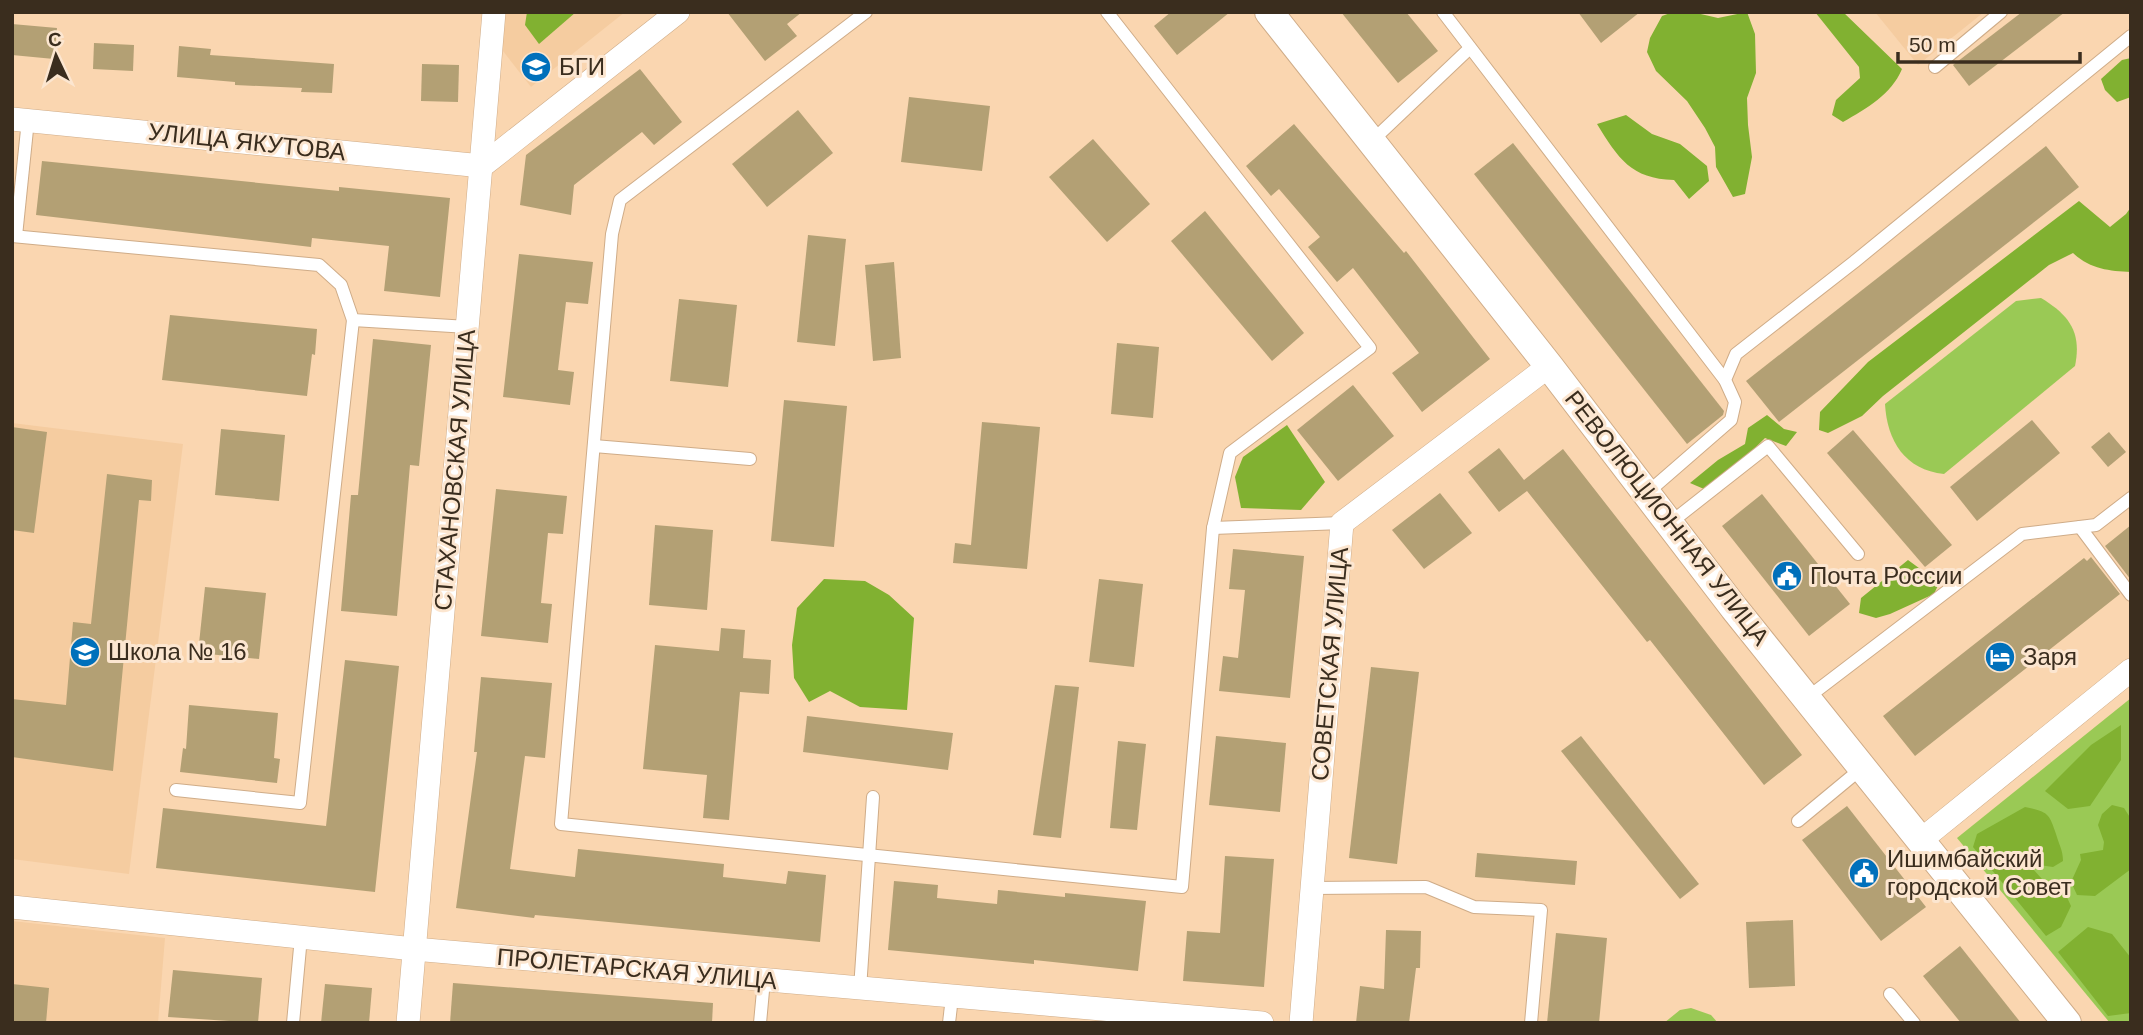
<svg xmlns="http://www.w3.org/2000/svg" width="2143" height="1035" viewBox="0 0 2143 1035" font-family="Helvetica,sans-serif">
  <style>
    .built { fill: #f5cca0 }
    .green { fill: #9ac955 }
    .forest { fill: #81b131 }
    .building { fill: #b3a074 }
    .lines { fill: none; stroke-linecap: round; stroke-linejoin: round }
    .service-casing { stroke: #cfac88; stroke-width: 14 }
    .minor-casing { stroke: #cfac88; stroke-width: 24 }
    .tertiary-casing { stroke: #cfac88; stroke-width: 30 }
    .service { stroke: #fff; stroke-width: 12 }
    .minor { stroke: #fff; stroke-width: 23 }
    .tertiary { stroke: #fff; stroke-width: 28 }
    .labels { text-anchor: middle; stroke-width: 6; stroke-linejoin: round; paint-order: stroke }
    .poi-label { font-size: 24px; fill: #3a2d1e; stroke: #fce6d0; text-anchor: start }
    .street-label { font-size: 24px; fill: #3a2d1e; stroke: #fce6d0 }
  </style>
  <rect width="100%" height="100%" fill="#fad6b0"/>
  <!-- built -->
  <g class="built">
    <path d="M503,12H625L531,87L499,46Z"/>
    <path d="M1875,12H1984L1918,65Z"/>
    <path d="M12,423L183,444L129,874L12,859Z"/>
    <path d="M12,921L165,938L158,1023H12Z"/>
  </g>
  <!-- green -->
  <g class="green">
    <path d="M2041,298C2069,315 2082,332 2075,366L1944,474C1905,470 1887,441 1885,404L2016,301Z"/>
    <path d="M2131,698V1023H2110L1957,838Z"/>
    <path d="M1691,1008L1711,1015L1718,1023H1664L1680,1010Z"/>
  </g>
  <!-- forest -->
  <g class="forest">
    <path d="M527,12H576L539,44L525,25Z"/>
    <path d="M1673,12H1692L1718,18L1747,12L1755,34L1756,73L1747,98L1748,125L1752,157L1745,194L1733,197L1716,167L1715,147L1705,128L1687,101L1656,71L1647,52L1650,38L1662,16Z"/>
    <path d="M1815,12H1843L1902,69C1891,95 1867,108 1843,122L1832,115L1836,100L1860,78L1859,67Z"/>
    <path d="M2131,58V97L2117,102L2105,90L2101,79L2122,60Z"/>
    <path d="M1626,115L1652,134L1680,144L1707,166L1709,181L1689,199L1674,180C1631,179 1618,158 1597,124Z"/>
    <path d="M2079,201L2110,227L2126,214L2131,207V272C2109,271 2090,269 2073,253L2049,265L1883,396L1862,416L1828,433L1819,430L1820,412L1868,362Z"/>
    <path d="M1767,415L1784,429L1797,432L1786,446L1765,438L1748,455L1704,489L1690,483L1718,460L1745,444L1748,428Z"/>
    <path d="M1287,425L1325,482L1301,510L1241,508L1235,477L1243,457Z"/>
    <path d="M1908,560L1923,571L1934,570L1940,581L1934,594L1890,614L1876,618L1859,613L1861,598Z"/>
    <path d="M824,579L865,581L889,595L914,618L907,710L860,707L830,691L809,702L794,678L792,645L797,608Z"/>
    <path d="M2121,725V760L2090,806L2068,809L2045,791L2091,745Z"/>
    <path d="M2112,805L2124,808L2131,819V869L2095,896L2077,895L2071,882L2081,860L2080,854L2103,850L2104,842L2098,825L2102,814Z"/>
    <path d="M2025,807C2048,812 2049,813 2056,834C2059,845 2063,850 2063,861L2053,867L2039,865L2033,869L2050,888L2065,893L2071,906L2061,927L2046,936L1973,847L1977,834Z"/>
    <path d="M2088,927L2112,934L2131,958V1013L2108,1016L2058,952Z"/>
  </g>
  <!-- building -->
  <g class="building">
    <path d="M727,12H802L787,24L797,36L765,61Z"/>
    <path d="M1171,12H1230L1177,55L1154,26Z"/>
    <path d="M1341,12H1406L1438,51L1398,83Z"/>
    <path d="M1578,12H1640L1601,43Z"/>
    <path d="M2022,12H2065L1969,86L1953,65Z"/>
    <path d="M12,24L57,28L54,59L12,55Z"/>
    <path d="M94,43L134,45L133,71L93,69Z"/>
    <path d="M179,46L211,49L210,55L334,64L332,93L301,92L302,88L235,85V82L177,77Z"/>
    <path d="M422,64L459,65L458,102L421,101Z"/>
    <path d="M640,69L682,122L654,145L642,132L574,185L571,215L520,205L526,155Z"/>
    <path d="M909,97L990,106L982,171L901,162Z"/>
    <path d="M798,110L833,153L767,207L732,164Z"/>
    <path d="M1294,124L1404,253L1406,251L1490,359L1422,412L1392,373L1419,353L1353,268L1337,282L1308,247L1320,237L1279,189L1271,196L1246,166Z"/>
    <path d="M1093,139L1150,204L1107,242L1049,177Z"/>
    <path d="M1513,143L1724,411L1723,415L1687,444L1474,174Z"/>
    <path d="M2046,146L2079,187L1779,422L1746,381Z"/>
    <path d="M42,161L339,191V187L450,198L440,297L384,291L389,246L312,238L311,247L36,215Z"/>
    <path d="M1205,211L1304,333L1272,361L1171,241Z"/>
    <path d="M808,235L846,239L835,346L797,342Z"/>
    <path d="M519,254L593,262L588,304L566,302L558,370L574,372L570,405L503,397Z"/>
    <path d="M894,262L901,358L873,361L865,265Z"/>
    <path d="M679,299L737,305L728,387L670,381Z"/>
    <path d="M170,315L317,329L315,355L312,354L307,396L162,380Z"/>
    <path d="M373,339L431,345L419,466L410,465L397,616L341,611L351,495H358Z"/>
    <path d="M1117,343L1159,347L1153,418L1111,414Z"/>
    <path d="M1353,385L1394,436L1338,481L1297,430Z"/>
    <path d="M784,400L847,406L834,547L771,541Z"/>
    <path d="M2032,420L2060,453L1977,521L1950,487Z"/>
    <path d="M982,422L1040,427L1027,569L953,563L955,543L971,545Z"/>
    <path d="M12,427L47,432L34,533L12,530Z"/>
    <path d="M221,429L285,435L279,501L215,495Z"/>
    <path d="M1853,430L1952,545L1925,567L1827,453Z"/>
    <path d="M2109,432L2126,452L2108,467L2091,447Z"/>
    <path d="M1499,448L1524,480L1563,449L1802,755L1764,785L1650,640L1647,642L1527,491L1499,512L1468,472Z"/>
    <path d="M107,474L152,480L151,501L139,500L113,771L12,757V699L66,705L73,622L91,624Z"/>
    <path d="M496,489L567,496L563,534L548,533L541,603L552,604L548,643L481,636Z"/>
    <path d="M1440,493L1472,533L1424,569L1392,530Z"/>
    <path d="M1762,494L1850,604L1809,636L1722,526Z"/>
    <path d="M655,525L713,530L707,610L649,605Z"/>
    <path d="M2131,525V580L2105,546Z"/>
    <path d="M1233,549L1304,556L1290,698L1219,691L1223,656L1238,658L1245,590L1229,589Z"/>
    <path d="M2091,557L2120,594L1915,756L1883,716L2084,558L2087,561Z"/>
    <path d="M1099,579L1143,584L1134,667L1089,662Z"/>
    <path d="M205,587L266,593L259,659L198,653Z"/>
    <path d="M721,628L745,630L743,658L771,660L769,694L740,692L729,820L703,818L707,775L643,769L655,645L719,651Z"/>
    <path d="M345,660L399,666L375,892L156,868L163,808L326,826Z"/>
    <path d="M1371,667L1419,672L1397,864L1349,858Z"/>
    <path d="M481,677L552,683L545,758L525,756L510,869L575,877L578,849L724,864L723,877L786,884L788,871L826,875L820,942L535,915L534,918L456,908L477,752H474Z"/>
    <path d="M1055,685L1079,687L1061,838L1033,835Z"/>
    <path d="M189,705L278,713L274,758L280,759L277,783L180,772L183,748L186,749Z"/>
    <path d="M807,716L953,733L948,770L803,752Z"/>
    <path d="M1216,736L1286,743L1280,812L1209,805Z"/>
    <path d="M1581,736L1699,884L1680,899L1561,751Z"/>
    <path d="M1118,741L1146,744L1137,830L1110,828Z"/>
    <path d="M1847,806L1926,907L1881,941L1802,840Z"/>
    <path d="M1477,853L1577,861L1575,885L1475,877Z"/>
    <path d="M1225,856L1274,859L1264,987L1183,981L1187,931L1220,933Z"/>
    <path d="M894,881L938,885L937,898L997,904L998,890L1065,897V893L1146,901L1138,971L1034,960V964L888,950Z"/>
    <path d="M1793,920L1795,986L1749,988L1746,922Z"/>
    <path d="M1386,930L1421,931L1420,968H1416L1409,1023H1356L1360,986L1384,989Z"/>
    <path d="M1556,933L1607,938L1599,1023H1547Z"/>
    <path d="M1960,946L2021,1023H1961L1923,976Z"/>
    <path d="M173,970L262,978L258,1023L168,1017Z"/>
    <path d="M453,983L713,1003L712,1023H450Z"/>
    <path d="M12,984L49,988L46,1023H12Z"/>
    <path d="M325,984L372,988L369,1023H321Z"/>
  </g>
  <g class="lines">
    <!-- service casing -->
    <g class="service-casing">
      <g id="service">
        <path d="M866,12L620,200L612,234L561,824L1182,887L1213,528L1230,453L1370,348L1107,12"/>
        <path d="M1443,12L1725,380"/>
        <path d="M1935,67L2001,12"/>
        <path d="M1372,141L1470,48"/>
        <path d="M12,236L319,265L341,285L353,320L468,327"/>
        <path d="M16,236L28,120"/>
        <path d="M594,446L750,459"/>
        <path d="M1647,493L1731,420L1735,402L1725,380L1736,354L1854,262L2131,36"/>
        <path d="M1670,523L1768,446L1858,554"/>
        <path d="M2080,527L2131,595"/>
        <path d="M1213,528L1342,523"/>
        <path d="M1807,698L2022,534L2096,525L2131,498"/>
        <path d="M176,790L300,803L353,320"/>
        <path d="M1798,821L1862,768"/>
        <path d="M1312,888L1426,887L1474,907L1541,910L1531,1023"/>
        <path d="M860,989L873,797"/>
        <path d="M1890,994L1914,1023"/>
        <path d="M293,1023L301,937"/>
        <path d="M760,1023L764,980"/>
        <path d="M949,1023L952,997"/>
      </g>
    </g>
    <!-- minor casing -->
    <g class="minor-casing">
      <g id="minor">
        <path d="M12,119L482,166"/>
        <path d="M482,166L678,12"/>
        <path d="M1921,840L2131,670"/>
        <path d="M12,907L414,949L1262,1023"/>
        <path d="M408,1023L494,12"/>
        <path d="M1301,1023L1342,523L1549,366"/>
      </g>
    </g>
    <!-- tertiary casing -->
    <g class="tertiary-casing">
      <path id="tertiary" d="M1269,12L1549,366L1734,608L2067,1023"/>
    </g>
    <!-- service -->
    <use href="#service" class="service"/>
    <!-- minor -->
    <use href="#minor" class="minor"/>
    <!-- tertiary -->
    <use href="#tertiary" class="tertiary"/>
  </g>
  <!-- icons -->
  <defs>
    <g id="school-disc" transform="scale(1.575)"><circle r="9.5" fill="#0070bb" stroke="#fce6d0"/><path d="M0-5L7-2L0 1L-7-2ZM-4 1L0 2.5L4 1V4Q0 6-4 4Z" fill="#fff"/></g>
    <g id="civic-disc" transform="scale(1.575)"><circle r="9.5" fill="#0070bb" stroke="#fce6d0"/><path d="M-.6-6.5H3V-4.5H.6V-3L4-1V1h2V6H-6V1h2V-1L-.6-3ZM-1.2 2.5V6h2.4V2.5Z" fill="#fff"/></g>
    <g id="hotel-disc" transform="scale(1.575)"><circle r="9.5" fill="#0070bb" stroke="#fce6d0"/><path d="M-6-4.5h1.5V1H6V5H4.5V3h-9V5H-6ZM-4 0a1.8 1.8 0 1 1 3.6 0ZM.5 0V-2.5h3Q6-2.5 6 0Z" fill="#fff"/></g>
  </defs>
  <g fill-rule="evenodd">
    <use href="#school-disc" x="536" y="67"/>
    <use href="#civic-disc" x="1787" y="576"/>
    <use href="#school-disc" x="85" y="652"/>
    <use href="#hotel-disc" x="2000" y="657"/>
    <use href="#civic-disc" x="1864" y="873"/>
  </g>
  <g class="labels">
    <!-- poi labels -->
    <g class="poi-label">
      <text x="559" y="75">БГИ</text>
      <text x="1810" y="584">Почта России</text>
      <text x="108" y="660">Школа № 16</text>
      <text x="2023" y="665">Заря</text>
      <text x="1887" y="867">Ишимбайский<tspan x="1887" dy="28">городской Совет</tspan></text>
    </g>
    <!-- street labels -->
    <g class="street-label">
      <text transform="translate(247 142) rotate(6)" y="8">УЛИЦА ЯКУТОВА</text>
      <text transform="translate(455 470) rotate(-85)" y="8">СТАХАНОВСКАЯ УЛИЦА</text>
      <text transform="translate(1667 518) rotate(52)" y="8">РЕВОЛЮЦИОННАЯ УЛИЦА</text>
      <text transform="translate(1330 664) rotate(-85)" y="8">СОВЕТСКАЯ УЛИЦА</text>
      <text transform="translate(637 969) rotate(5)" y="8">ПРОЛЕТАРСКАЯ УЛИЦА</text>
    </g>
  </g>
  <!-- border -->
  <rect width="2143" height="1035" fill="none" stroke="#3a2d1e" stroke-width="28"/>
  <!-- north arrow -->
  <g transform="translate(56 56) rotate(356)" stroke="#fce6d0" stroke-width="5" paint-order="stroke">
  <path d="M0-5L12 26L0 18L-12 26Z" fill="#3a2d1e"/>
  <text y="-10" font-size="19" font-weight="bold" text-anchor="middle" fill="#3a2d1e">С</text>
  </g>
  <!-- scale -->
  <path d="M1898 52v10h182v-10" fill="none" stroke="#3a2d1e" stroke-width="3.5"/>
  <text x="1909" y="52" font-size="21" fill="#3a2d1e" stroke="#fce6d0" stroke-width="5" paint-order="stroke">50 m</text>
</svg>
